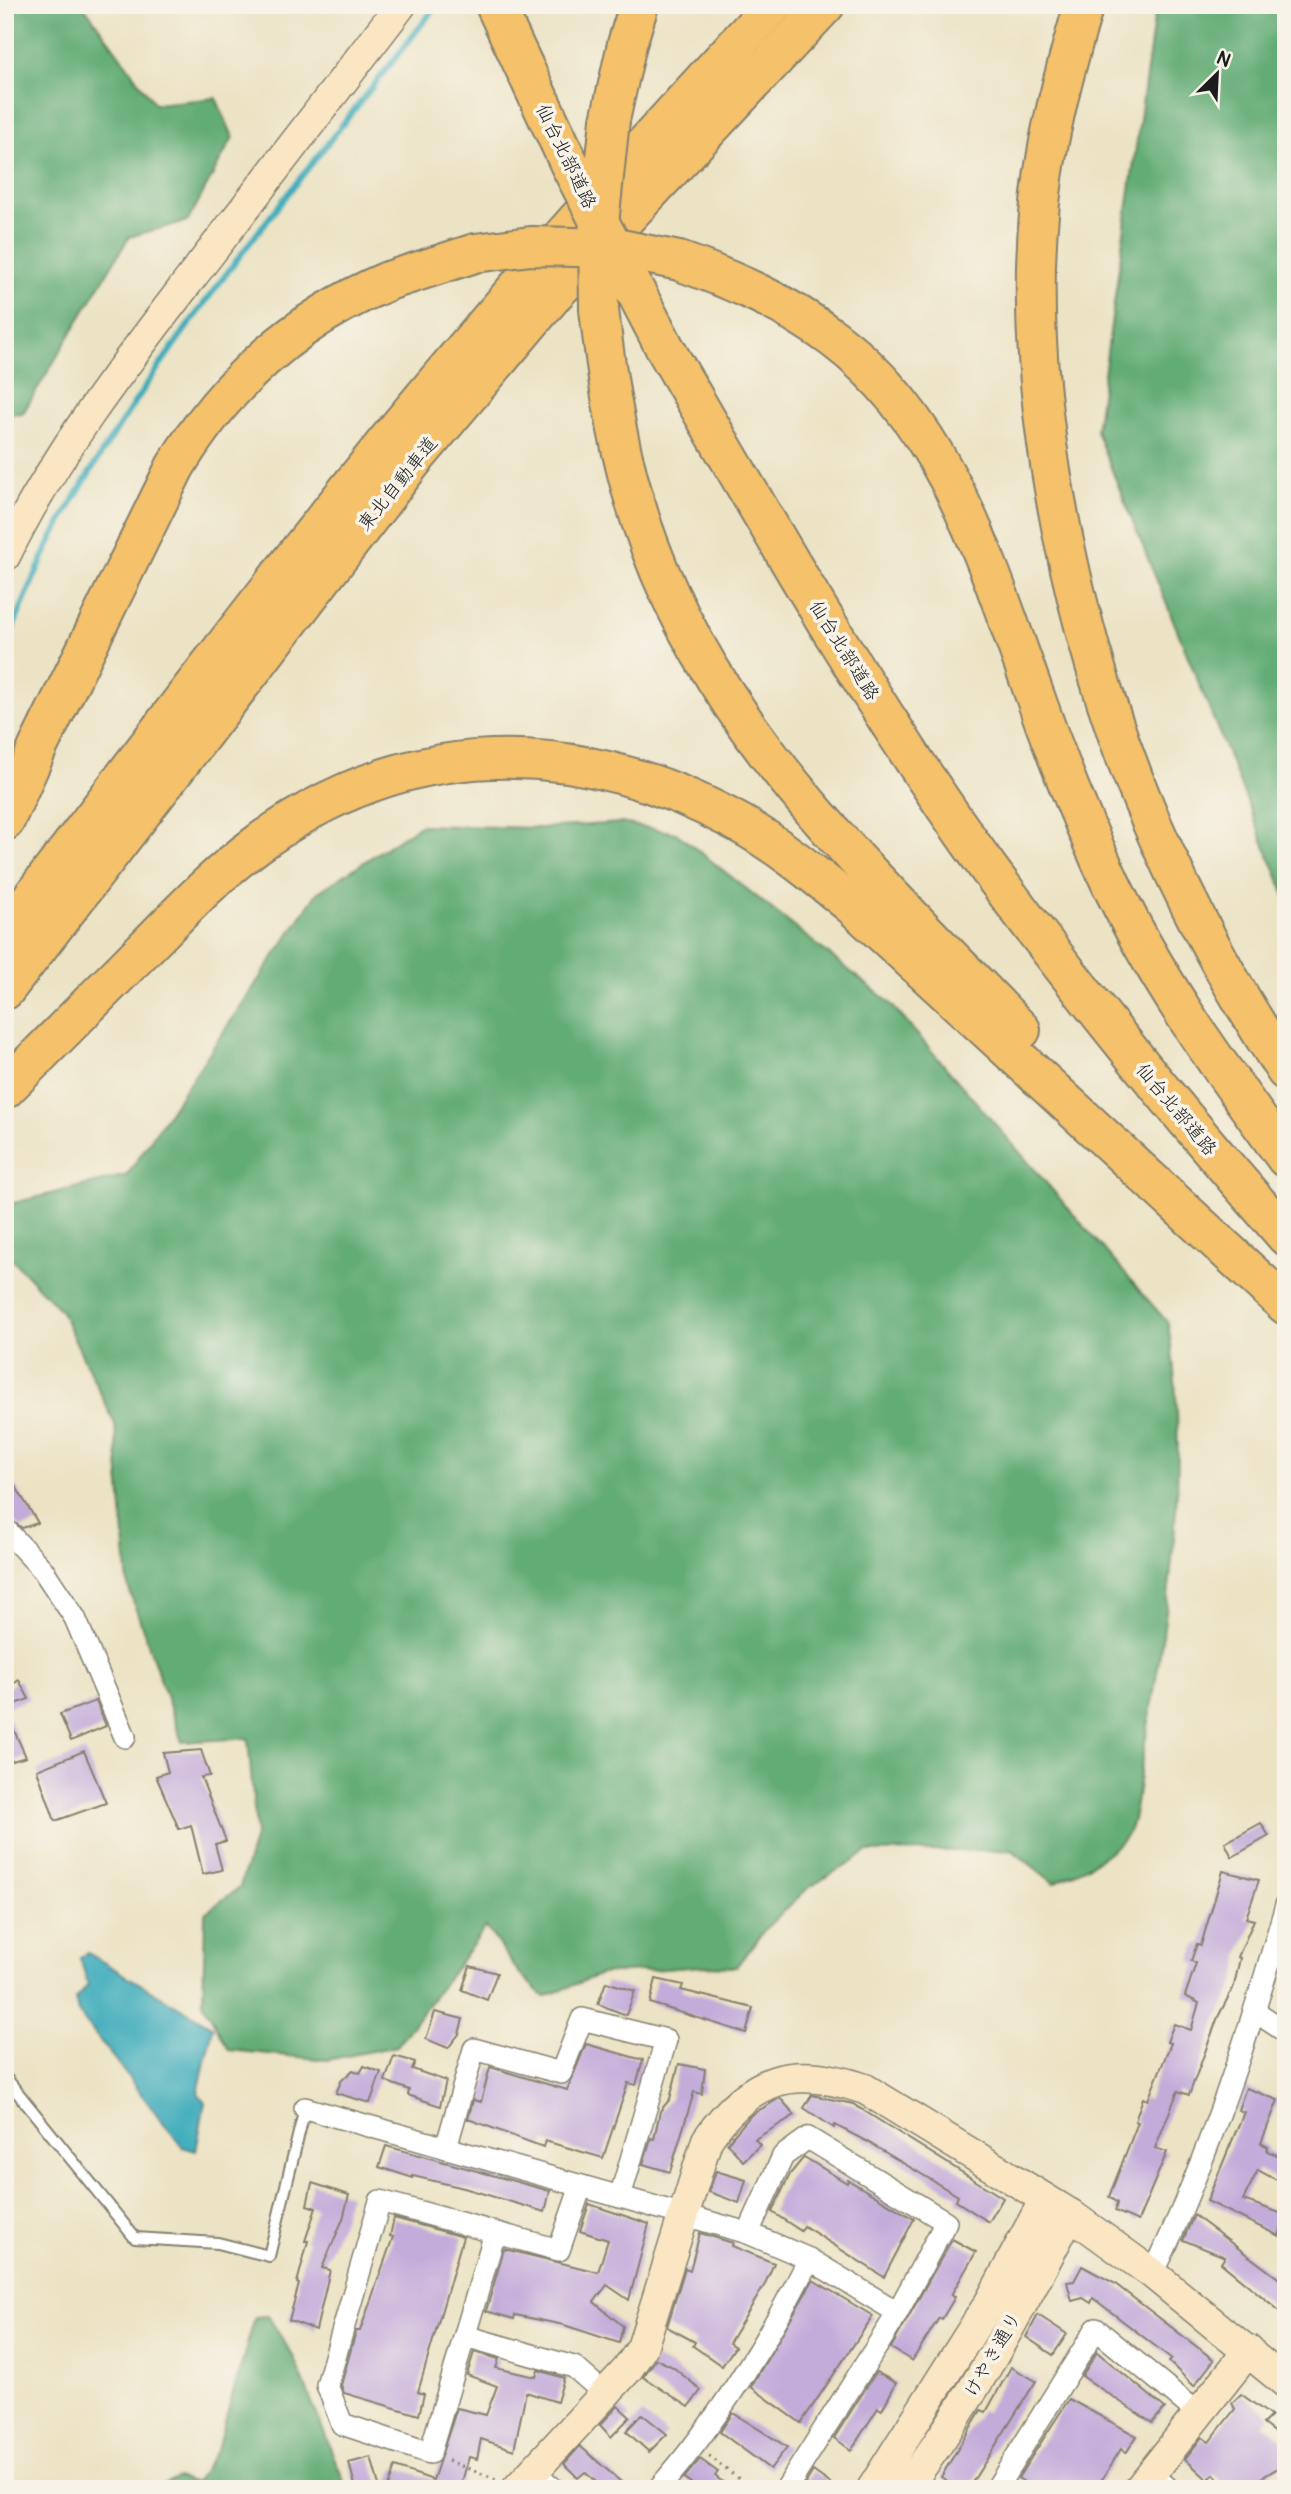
<svg xmlns="http://www.w3.org/2000/svg" width="1291" height="2494" viewBox="0 0 1291 2494" font-family="Pangolin,'Klee One',sans-serif">
  <style>
    .forest { fill: #62ac74; stroke: #3f6448; stroke-width: 2 }
    .water { fill: #3dacbb; stroke: #2c646c; stroke-width: 2 }
    .lines { fill: none; stroke-linecap: round; stroke-linejoin: round }
    .stream { stroke: #3dacbb; stroke-width: 6 }
    .building { fill: #c3abda }
    .lane-casing { stroke: #848070; stroke-width: 14 }
    .street-casing { stroke: #848070; stroke-width: 24 }
    .secondary-casing { stroke: #848070; stroke-width: 33 }
    .highway-casing { stroke: #848070; stroke-width: 42 }
    .path { stroke: #848070; stroke-width: 3.5; stroke-dasharray: 2 5; stroke-linecap: butt }
    .lane { stroke: #fff; stroke-width: 10 }
    .street { stroke: #fff; stroke-width: 21 }
    .secondary { stroke: #fbe6c4; stroke-width: 30 }
    .highway { stroke: #f5c16b; stroke-width: 38 }
    .highway-bridge-casing { stroke: #848070; stroke-width: 42; stroke-linecap: butt }
    .highway-bridge { stroke: #f5c16b; stroke-width: 38 }
    .labels { text-anchor: middle; stroke-width: 7; stroke-linejoin: round; paint-order: stroke }
    .street-label { font-size: 19px; fill: #1c1c1c; stroke: #f7f3e8 }
  </style>
  <rect width="100%" height="100%" fill="#f7f3e8"/>
  <filter id="ink" filterUnits="userSpaceOnUse"><feTurbulence type="fractalNoise" baseFrequency=".0143" numOctaves="2"/><feDisplacementMap in="SourceGraphic" scale="14" xChannelSelector="R" yChannelSelector="G"/><feConvolveMatrix kernelMatrix="1 2 1 2 8 2 1 2 1" color-interpolation-filters="sRGB"/></filter>
  <filter id="wash" filterUnits="userSpaceOnUse"><feTurbulence type="fractalNoise" baseFrequency=".00686" numOctaves="4" result="noise"/><feDisplacementMap in="SourceGraphic" scale="28" xChannelSelector="R" yChannelSelector="G"/><feGaussianBlur stdDeviation="1.57" result="paint"/><feColorMatrix in="noise" values="0 0 0 0 0 0 0 0 0 0 0 0 0 0 0 0 0 1.4 0 .05"/><feComposite in="paint" operator="in"/></filter>
  <g filter="url(#wash)">
    <rect width="100%" height="100%" fill="#ece3c4"/>
    <!-- forest -->
    <g class="forest">
      <path d="M5,5H83L155,104L216,98L233,137L188,221L129,237L23,413L5,414Z"/>
      <path d="M1156,5H1286V897L1096,431Z"/>
      <path d="M621,823L676,833L889,1002L1168,1323C1192,1468 1168,1616 1142,1760C1139,1776 1136,1822 1128,1833C1111,1856 1080,1871 1054,1883L1012,1850L867,1852L807,1889L766,1928L736,1967L703,1966L601,1974L544,1997L519,1973L486,1927L397,2046L327,2060L229,2050L203,2003L205,1913L240,1887L256,1833L248,1738L182,1742L128,1586L115,1424L61,1311L5,1252V1205L127,1175L317,893L420,825L540,828Z"/>
      <path d="M268,2316L294,2358L347,2489H153L178,2477L195,2483L217,2449L255,2317Z"/>
    </g>
    <!-- water -->
    <path class="water" d="M88,1953L213,2027L198,2093L205,2102L196,2151L182,2147L78,2012L75,1999L88,1985L80,1958Z"/>
    <g class="lines">
      <!-- stream -->
      <path class="stream" d="M5,646C25,602 42,553 67,511C171,330 309,169 437,5"/>
    </g>
    <g id="blocks">
      <!-- building -->
      <g class="building">
        <path d="M5,1469L38,1523L22,1528L5,1516Z"/>
        <path d="M19,1680L29,1699L5,1708V1690Z"/>
        <path d="M96,1701L106,1726L71,1741L60,1714Z"/>
        <path d="M5,1710L26,1757L9,1762L5,1754Z"/>
        <path d="M201,1750L210,1776L201,1777L226,1841L215,1844L222,1870L203,1874L191,1825L179,1829L156,1776L168,1772L163,1753Z"/>
        <path d="M84,1751L106,1803L55,1821L37,1770Z"/>
        <path d="M1261,1823L1269,1836L1232,1857L1225,1843Z"/>
        <path d="M1223,1871L1259,1880L1246,1918L1254,1920L1238,1957L1240,1958L1234,1986L1218,2017L1189,2095L1178,2091L1155,2148L1167,2152L1138,2221L1115,2211L1117,2203L1109,2197L1138,2122L1135,2121L1143,2098L1148,2100L1171,2043L1167,2042L1174,2024L1191,2030L1199,2003L1185,1996L1196,1963L1191,1961L1197,1944L1201,1945Z"/>
        <path d="M470,1966L497,1973L487,2000L462,1990Z"/>
        <path d="M656,1979L683,1985L681,1990L753,2008L746,2033L650,2003Z"/>
        <path d="M606,1982L635,1991L626,2015L598,2004Z"/>
        <path d="M435,2012L463,2019L459,2034L448,2048L426,2039Z"/>
        <path d="M586,2044L643,2060L636,2085L628,2083L603,2158L545,2141L543,2147L468,2119L473,2100L481,2102L490,2067L567,2090Z"/>
        <path d="M394,2056L415,2062L412,2069L446,2081L440,2106L408,2095L409,2090L385,2081Z"/>
        <path d="M679,2064L705,2069L702,2094L694,2092L670,2172L643,2164L651,2138L654,2139L660,2111L670,2099Z"/>
        <path d="M364,2066L381,2072L370,2103L336,2093L341,2081L353,2070L360,2073Z"/>
        <path d="M1246,2088L1278,2100L1261,2143L1268,2147L1267,2151L1286,2159V2185L1258,2170L1243,2200L1286,2215L1279,2236L1207,2201L1244,2112L1238,2110Z"/>
        <path d="M812,2095L853,2104L1003,2198L989,2222L956,2201L958,2196L866,2141L835,2125L834,2128L804,2108Z"/>
        <path d="M780,2098L795,2115L755,2139L760,2145L743,2161L727,2143L751,2115Z"/>
        <path d="M386,2146L550,2191L545,2212L464,2188L413,2176V2178L379,2167Z"/>
        <path d="M804,2157L847,2183L848,2180L914,2219L884,2277L804,2226L801,2231L772,2212L790,2174Z"/>
        <path d="M716,2171L746,2180L739,2203L709,2192Z"/>
        <path d="M312,2183L349,2195L343,2219L322,2268L330,2270L316,2330L289,2320L299,2284L297,2283L308,2241H305L316,2208L307,2205Z"/>
        <path d="M589,2204L649,2224L629,2300L607,2285L594,2302L623,2326L619,2343L564,2325L515,2315L514,2319L486,2311L504,2249L598,2272L608,2240L580,2231Z"/>
        <path d="M1194,2215L1286,2284V2316L1221,2263L1225,2257L1183,2240Z"/>
        <path d="M394,2218L463,2237L418,2392L424,2394L419,2415L344,2393L341,2385L356,2331H360L393,2237L390,2236Z"/>
        <path d="M700,2233L733,2243L732,2246L774,2263L764,2286L729,2343L735,2347L722,2366L693,2346L695,2342L667,2327L685,2268L690,2270Z"/>
        <path d="M952,2239L976,2252L951,2295L955,2297L942,2319L939,2318L912,2361L891,2348Z"/>
        <path d="M1082,2266L1114,2283L1214,2360L1194,2386L1169,2362L1172,2359L1093,2298L1091,2303L1083,2298L1072,2301L1067,2282L1074,2281Z"/>
        <path d="M813,2280L873,2316L801,2423L751,2387Z"/>
        <path d="M1038,2315L1067,2334L1053,2355L1026,2337Z"/>
        <path d="M474,2352L499,2359L496,2368L536,2377L538,2370L564,2378L557,2402L526,2392L514,2450L481,2439L477,2459L469,2457L460,2489H387L395,2467L433,2480L457,2408L486,2415L497,2386L467,2375Z"/>
        <path d="M1097,2352L1165,2408L1152,2423L1082,2376Z"/>
        <path d="M656,2359L673,2367L701,2390L689,2407L643,2377Z"/>
        <path d="M1011,2367L1036,2381L968,2489H959L941,2477L981,2410L986,2412Z"/>
        <path d="M876,2372L896,2383L882,2410L878,2408L851,2450L834,2438Z"/>
        <path d="M1241,2394L1271,2416L1263,2424L1286,2441V2463L1260,2479L1270,2489H1228L1214,2474L1208,2480L1185,2459L1202,2437L1209,2442L1235,2409L1232,2403Z"/>
        <path d="M1069,2399L1137,2436L1126,2453L1121,2449L1096,2489H1035L1018,2478Z"/>
        <path d="M618,2406L630,2417L611,2437L600,2425Z"/>
        <path d="M733,2413L787,2447L770,2469L720,2432Z"/>
        <path d="M642,2414L667,2434L649,2452L626,2431Z"/>
        <path d="M580,2446L629,2489H604L585,2472L578,2478L564,2464Z"/>
        <path d="M371,2457L380,2489H356L349,2463Z"/>
        <path d="M700,2459L718,2472L715,2476L732,2489H699L684,2478Z"/>
        <path d="M813,2471L838,2489H802Z"/>
      </g>
    </g>
  </g>
  <g filter="url(#ink)">
    <use href="#blocks" fill-opacity="0" stroke="#848070" stroke-width="2"/>
    <g class="lines">
      <!-- lane casing -->
      <g class="lane-casing">
        <path id="lane" d="M5,2077L135,2238L218,2243L269,2256L305,2108"/>
      </g>
      <!-- street casing -->
      <g class="street-casing">
        <g id="street">
          <path d="M5,1529L43,1570L75,1618L125,1737"/>
          <path d="M1256,2012L1286,2032"/>
          <path d="M305,2108L748,2233L809,2259C770,2337 716,2424 658,2489"/>
          <path d="M446,2148L474,2049L561,2073L582,2019L666,2040L620,2197"/>
          <path d="M495,2233L430,2453L342,2424L327,2385L380,2201L559,2250L581,2186"/>
          <path d="M748,2233L783,2156L808,2138L946,2222L891,2324L786,2489"/>
          <path d="M809,2259L897,2312"/>
          <path d="M1153,2274C1209,2156 1250,2031 1286,1905"/>
          <path d="M465,2336L574,2367L605,2394"/>
          <path d="M533,2471L554,2489"/>
          <path d="M1151,2473L1169,2489"/>
          <path d="M996,2489L1096,2329L1199,2414"/>
        </g>
      </g>
      <!-- secondary casing -->
      <g class="secondary-casing">
        <g id="secondary">
          <path d="M5,556C55,453 125,364 194,274C263,185 332,95 401,5"/>
          <path d="M517,2489L627,2370L642,2348L707,2140C750,2077 792,2064 865,2089L1070,2214L1153,2274L1286,2383"/>
          <path d="M872,2489L990,2302L1045,2199"/>
          <path d="M905,2489C970,2404 1021,2308 1070,2214"/>
          <path d="M1139,2489L1249,2350"/>
        </g>
      </g>
      <!-- highway casing -->
      <g class="highway-casing">
        <g id="highway">
          <path d="M1084,5C1070,52 1057,99 1048,147C1027,261 1035,381 1055,495C1093,708 1167,890 1286,1071"/>
          <path d="M610,120L627,44L639,5"/>
          <path d="M679,261C735,281 786,303 834,339C945,422 986,560 1031,685C1053,749 1078,811 1106,873C1152,975 1220,1068 1286,1158"/>
          <path d="M599,309C608,390 621,470 650,547C722,741 881,884 1021,1030"/>
          <path d="M666,350C768,525 869,703 988,868C1082,995 1181,1117 1286,1236"/>
          <path d="M5,821L39,745L175,467C225,383 297,319 388,281"/>
          <path d="M5,933C130,769 254,605 384,445C508,294 640,148 773,5"/>
          <path d="M5,990L412,462L554,294L825,5"/>
          <path d="M5,1089C51,1043 97,996 143,950C179,914 214,876 255,846C405,734 576,734 737,822C779,845 816,876 853,906L1286,1305"/>
        </g>
      </g>
      <!-- path -->
      <g class="path">
        <path d="M709,2456L752,2489"/>
        <path d="M448,2461L496,2479"/>
      </g>
      <!-- lane -->
      <use href="#lane" class="lane"/>
      <!-- street -->
      <use href="#street" class="street"/>
      <!-- secondary -->
      <use href="#secondary" class="secondary"/>
      <!-- highway -->
      <use href="#highway" class="highway"/>
      <!-- highway-bridge casing -->
      <g class="highway-bridge-casing">
        <g id="highway-bridge">
          <path d="M495,5L570,165L666,350"/>
          <path d="M388,281L475,253L531,246L617,248L679,261"/>
          <path d="M599,309L598,233L610,120"/>
        </g>
      </g>
      <!-- highway-bridge -->
      <use href="#highway-bridge" class="highway-bridge"/>
    </g>
  </g>
  <g class="labels">
    <!-- street labels -->
    <g class="street-label">
      <text transform="translate(567 156) rotate(64)" y="7">仙台北部道路</text>
      <text transform="translate(397 483) rotate(-51)" y="7">東北自動車道</text>
      <text transform="translate(845 650) rotate(58)" y="7">仙台北部道路</text>
      <text transform="translate(1177 1109) rotate(50)" y="7">仙台北部道路</text>
      <text transform="translate(992 2354) rotate(-60)" y="7">けやき通り</text>
    </g>
  </g>
  <!-- margin -->
  <rect width="1291" height="2494" fill="none" stroke="#f7f3e8" stroke-width="28"/>
  <!-- north arrow -->
  <g transform="translate(1217 74) rotate(24)" stroke="#f7f3e8" stroke-width="5" paint-order="stroke">
  <path d="M0-5L12 26L0 18L-12 26Z" fill="#1c1c1c"/>
  <text y="-10" font-size="19" font-weight="bold" text-anchor="middle" fill="#1c1c1c">N</text>
  </g>
</svg>
